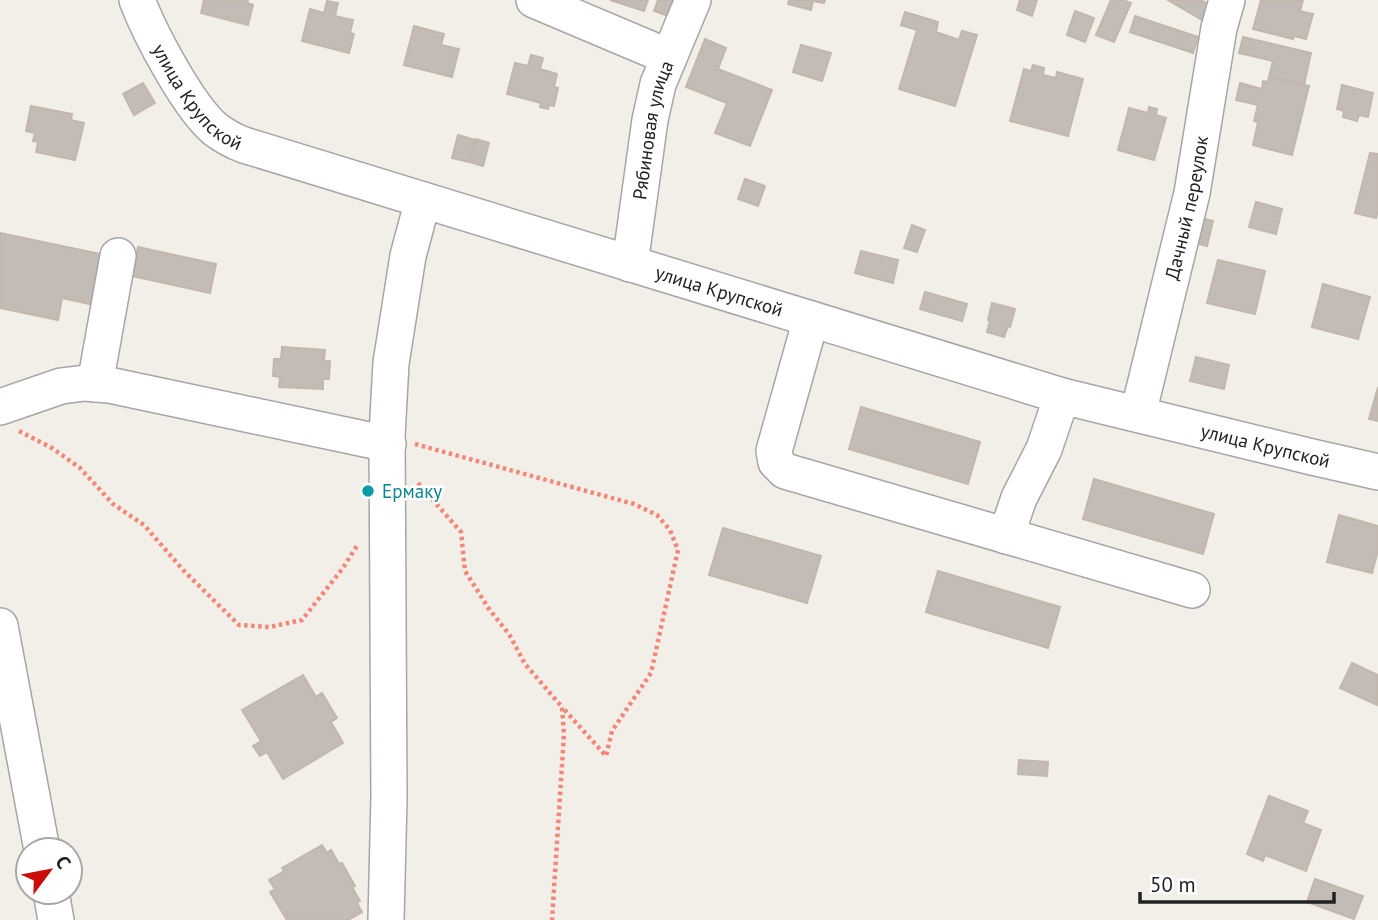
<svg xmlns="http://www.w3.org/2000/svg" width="1378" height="920" viewBox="0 0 1378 920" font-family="'PT Sans',sans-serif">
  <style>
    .building { fill: #c2bbb6; stroke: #c3b7ac; stroke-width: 2 }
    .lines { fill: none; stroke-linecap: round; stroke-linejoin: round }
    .minor-casing { stroke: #a6a6a6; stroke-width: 38 }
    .path { stroke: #f48778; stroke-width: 4.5; stroke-dasharray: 3.5 3.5; stroke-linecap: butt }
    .minor { stroke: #fff; stroke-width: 35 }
    .culture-dot { fill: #0f9aa8; stroke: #fff; stroke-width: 2.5 }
    .labels { text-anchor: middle; stroke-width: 5; stroke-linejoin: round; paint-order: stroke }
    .street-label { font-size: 19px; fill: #222; stroke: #fff }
    .culture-label { font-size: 19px; fill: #0d838f; stroke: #fff; text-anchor: start }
  </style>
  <rect width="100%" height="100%" fill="#f2efe9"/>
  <!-- building -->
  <g class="building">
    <path d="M204,0H248L247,3L253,5L248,25L201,13Z"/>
    <path d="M610,0H648L644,11Z"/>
    <path d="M658,0H676L671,17L654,11Z"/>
    <path d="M789,0H825L824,3L813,1L811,10L788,4Z"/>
    <path d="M1020,0H1037L1032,16L1017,10Z"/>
    <path d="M1111,0H1123L1131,3L1114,42L1096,35Z"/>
    <path d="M1168,0H1201L1211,6L1202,20Z"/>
    <path d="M1261,0H1303L1300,11L1313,14L1306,39L1294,36L1293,39L1253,29Z"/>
    <path d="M327,1L338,3L335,16L353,20L350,33L354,34L349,53L302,41L310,9L324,13Z"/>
    <path d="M1075,11L1094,18L1085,42L1067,35Z"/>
    <path d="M905,12L938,22L936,32L959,40L962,31L977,35L955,106L899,89L917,30L901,25Z"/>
    <path d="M1135,16L1198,37L1193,53L1130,32Z"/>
    <path d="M414,26L444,34L441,45L459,49L452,77L404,65Z"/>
    <path d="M1243,37L1311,53L1304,85L1269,77L1273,61L1239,53Z"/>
    <path d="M705,39L726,48L718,69L772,90L750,146L715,133L727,103L686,87Z"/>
    <path d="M801,45L831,53L822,81L793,72Z"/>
    <path d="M531,55L543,58L540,69L557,74L554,87L558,88L554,106L549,105L548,109L540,107L541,103L507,94L515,63L528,66Z"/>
    <path d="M1033,65L1044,68L1043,75L1056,78L1057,72L1083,79L1068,136L1010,121L1024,69L1031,71Z"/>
    <path d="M1269,77L1309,86L1292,155L1253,145L1258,122L1254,121L1258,105L1236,100L1240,83L1262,89L1263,81L1268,82Z"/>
    <path d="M143,83L155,103L134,115L123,94Z"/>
    <path d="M1342,85L1373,93L1368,117L1359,115L1357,121L1343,117L1344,111L1337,109Z"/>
    <path d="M31,106L72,114L71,120L84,123L75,160L36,152L38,142L33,141L35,133L26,131Z"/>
    <path d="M1149,107L1157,109L1156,115L1166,118L1154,160L1118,150L1129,108L1148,113Z"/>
    <path d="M458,135L475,140L469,162L452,158Z"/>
    <path d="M476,139L489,143L483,166L470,162Z"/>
    <path d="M1370,153L1378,154V210L1376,218L1355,213Z"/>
    <path d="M745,179L765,186L758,206L738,199Z"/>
    <path d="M1256,202L1282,209L1276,234L1249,227Z"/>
    <path d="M1201,218L1213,221L1207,246L1195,243Z"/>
    <path d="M912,225L925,230L917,252L904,248Z"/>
    <path d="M0,233L105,255L94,305L62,298L58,320L0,308Z"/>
    <path d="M138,247L216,264L210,293L132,276Z"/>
    <path d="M861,251L898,260L893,283L855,273Z"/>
    <path d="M1218,260L1265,271L1255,314L1207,303Z"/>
    <path d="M1323,284L1370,297L1358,339L1312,327Z"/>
    <path d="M925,292L967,304L962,321L920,309Z"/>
    <path d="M992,303L1015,309L1010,327L1008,326L1004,337L987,332L990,321L988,320Z"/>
    <path d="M282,347L325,350L324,361H330L329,379H323V389L279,387L280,377L273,376L274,359H281Z"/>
    <path d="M1196,357L1229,365L1224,389L1190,381Z"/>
    <path d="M1378,387V421L1369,419Z"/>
    <path d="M861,407L980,442L968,484L849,449Z"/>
    <path d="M1094,479L1214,514L1203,554L1083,519Z"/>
    <path d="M1339,515L1378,526V550L1372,573L1327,562Z"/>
    <path d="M723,528L821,556L807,603L709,575Z"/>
    <path d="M938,571L1060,607L1048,648L926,612Z"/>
    <path d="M1352,663L1378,675L1377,705L1340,688Z"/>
    <path d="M303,675L316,697L322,693L337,718L331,722L343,743L283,779L267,752L260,756L253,746L261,741L242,710Z"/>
    <path d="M1019,760L1048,762L1047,776L1018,774Z"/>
    <path d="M1269,796L1308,811L1303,823L1321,830L1306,871L1265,855L1263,861L1247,854Z"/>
    <path d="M322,845L327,853L331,850L339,864L342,863L355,886L352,887L360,901L357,903L362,912L348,920H287L270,892L275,889L269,880L284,871L282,868Z"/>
    <path d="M1315,879L1363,896L1354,919L1307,902Z"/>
  </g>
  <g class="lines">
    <!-- minor casing -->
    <g class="minor-casing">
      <g id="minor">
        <path id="s1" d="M137,0C150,34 188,106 215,129C224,136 233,141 244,145L1062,396L1312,457L1378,472"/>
        <path d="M534,0L669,57"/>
        <path id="s2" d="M630,264L650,120L658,84L693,0"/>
        <path d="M811,319L774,451L776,462L785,471L1192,590"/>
        <path d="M95,384L118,256"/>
        <path d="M0,407L61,386L85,383L109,385L388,444"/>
        <path id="s3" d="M1138,414L1192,193L1219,28L1227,0"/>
        <path d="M1006,536L1019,498L1044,449L1062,396"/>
        <path d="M0,626L42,850"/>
        <path d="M51,892L56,920"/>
        <path d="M386,920L389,797L387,436L391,363L408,256L423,200"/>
      </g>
    </g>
    <!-- path -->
    <g class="path">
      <path d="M19,431L52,448L80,468L113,504L144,525L184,571L239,625L270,627L302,620L343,568L358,544"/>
      <path d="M415,444L634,504L657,515L670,530L678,550L651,673L612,731L606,756L562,707"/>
      <path d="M418,483L461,532L465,571L489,609L509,634L525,664L562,707L564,734L552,920"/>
    </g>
    <!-- minor -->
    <use href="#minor" class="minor"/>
  </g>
  <!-- markers -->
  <circle class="culture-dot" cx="368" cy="491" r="7"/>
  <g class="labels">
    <!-- street labels -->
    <g class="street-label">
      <text dy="7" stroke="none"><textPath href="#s1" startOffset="116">улица Крупской</textPath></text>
      <text dy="7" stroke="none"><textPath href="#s2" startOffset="136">Рябиновая улица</textPath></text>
      <text dy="7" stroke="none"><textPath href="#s3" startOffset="212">Дачный переулок</textPath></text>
      <text dy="7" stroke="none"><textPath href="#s1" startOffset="682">улица Крупской</textPath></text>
      <text dy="7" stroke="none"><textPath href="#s1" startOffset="1250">улица Крупской</textPath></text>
    </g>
    <!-- culture labels -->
    <g class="culture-label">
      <text x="382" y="498">Ермаку</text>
    </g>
  </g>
  <!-- north arrow -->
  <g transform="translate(49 871) rotate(58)"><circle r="33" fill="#ffffff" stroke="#a7a7a7" stroke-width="2"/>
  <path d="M0-5L12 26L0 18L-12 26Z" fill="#cb0d09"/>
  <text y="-10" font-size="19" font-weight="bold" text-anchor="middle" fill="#222222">С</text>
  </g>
  <!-- scale -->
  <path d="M1140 892v10h194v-10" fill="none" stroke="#222222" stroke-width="3.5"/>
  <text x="1150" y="892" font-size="21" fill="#222222" stroke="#ffffff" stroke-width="5" paint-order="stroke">50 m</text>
</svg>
